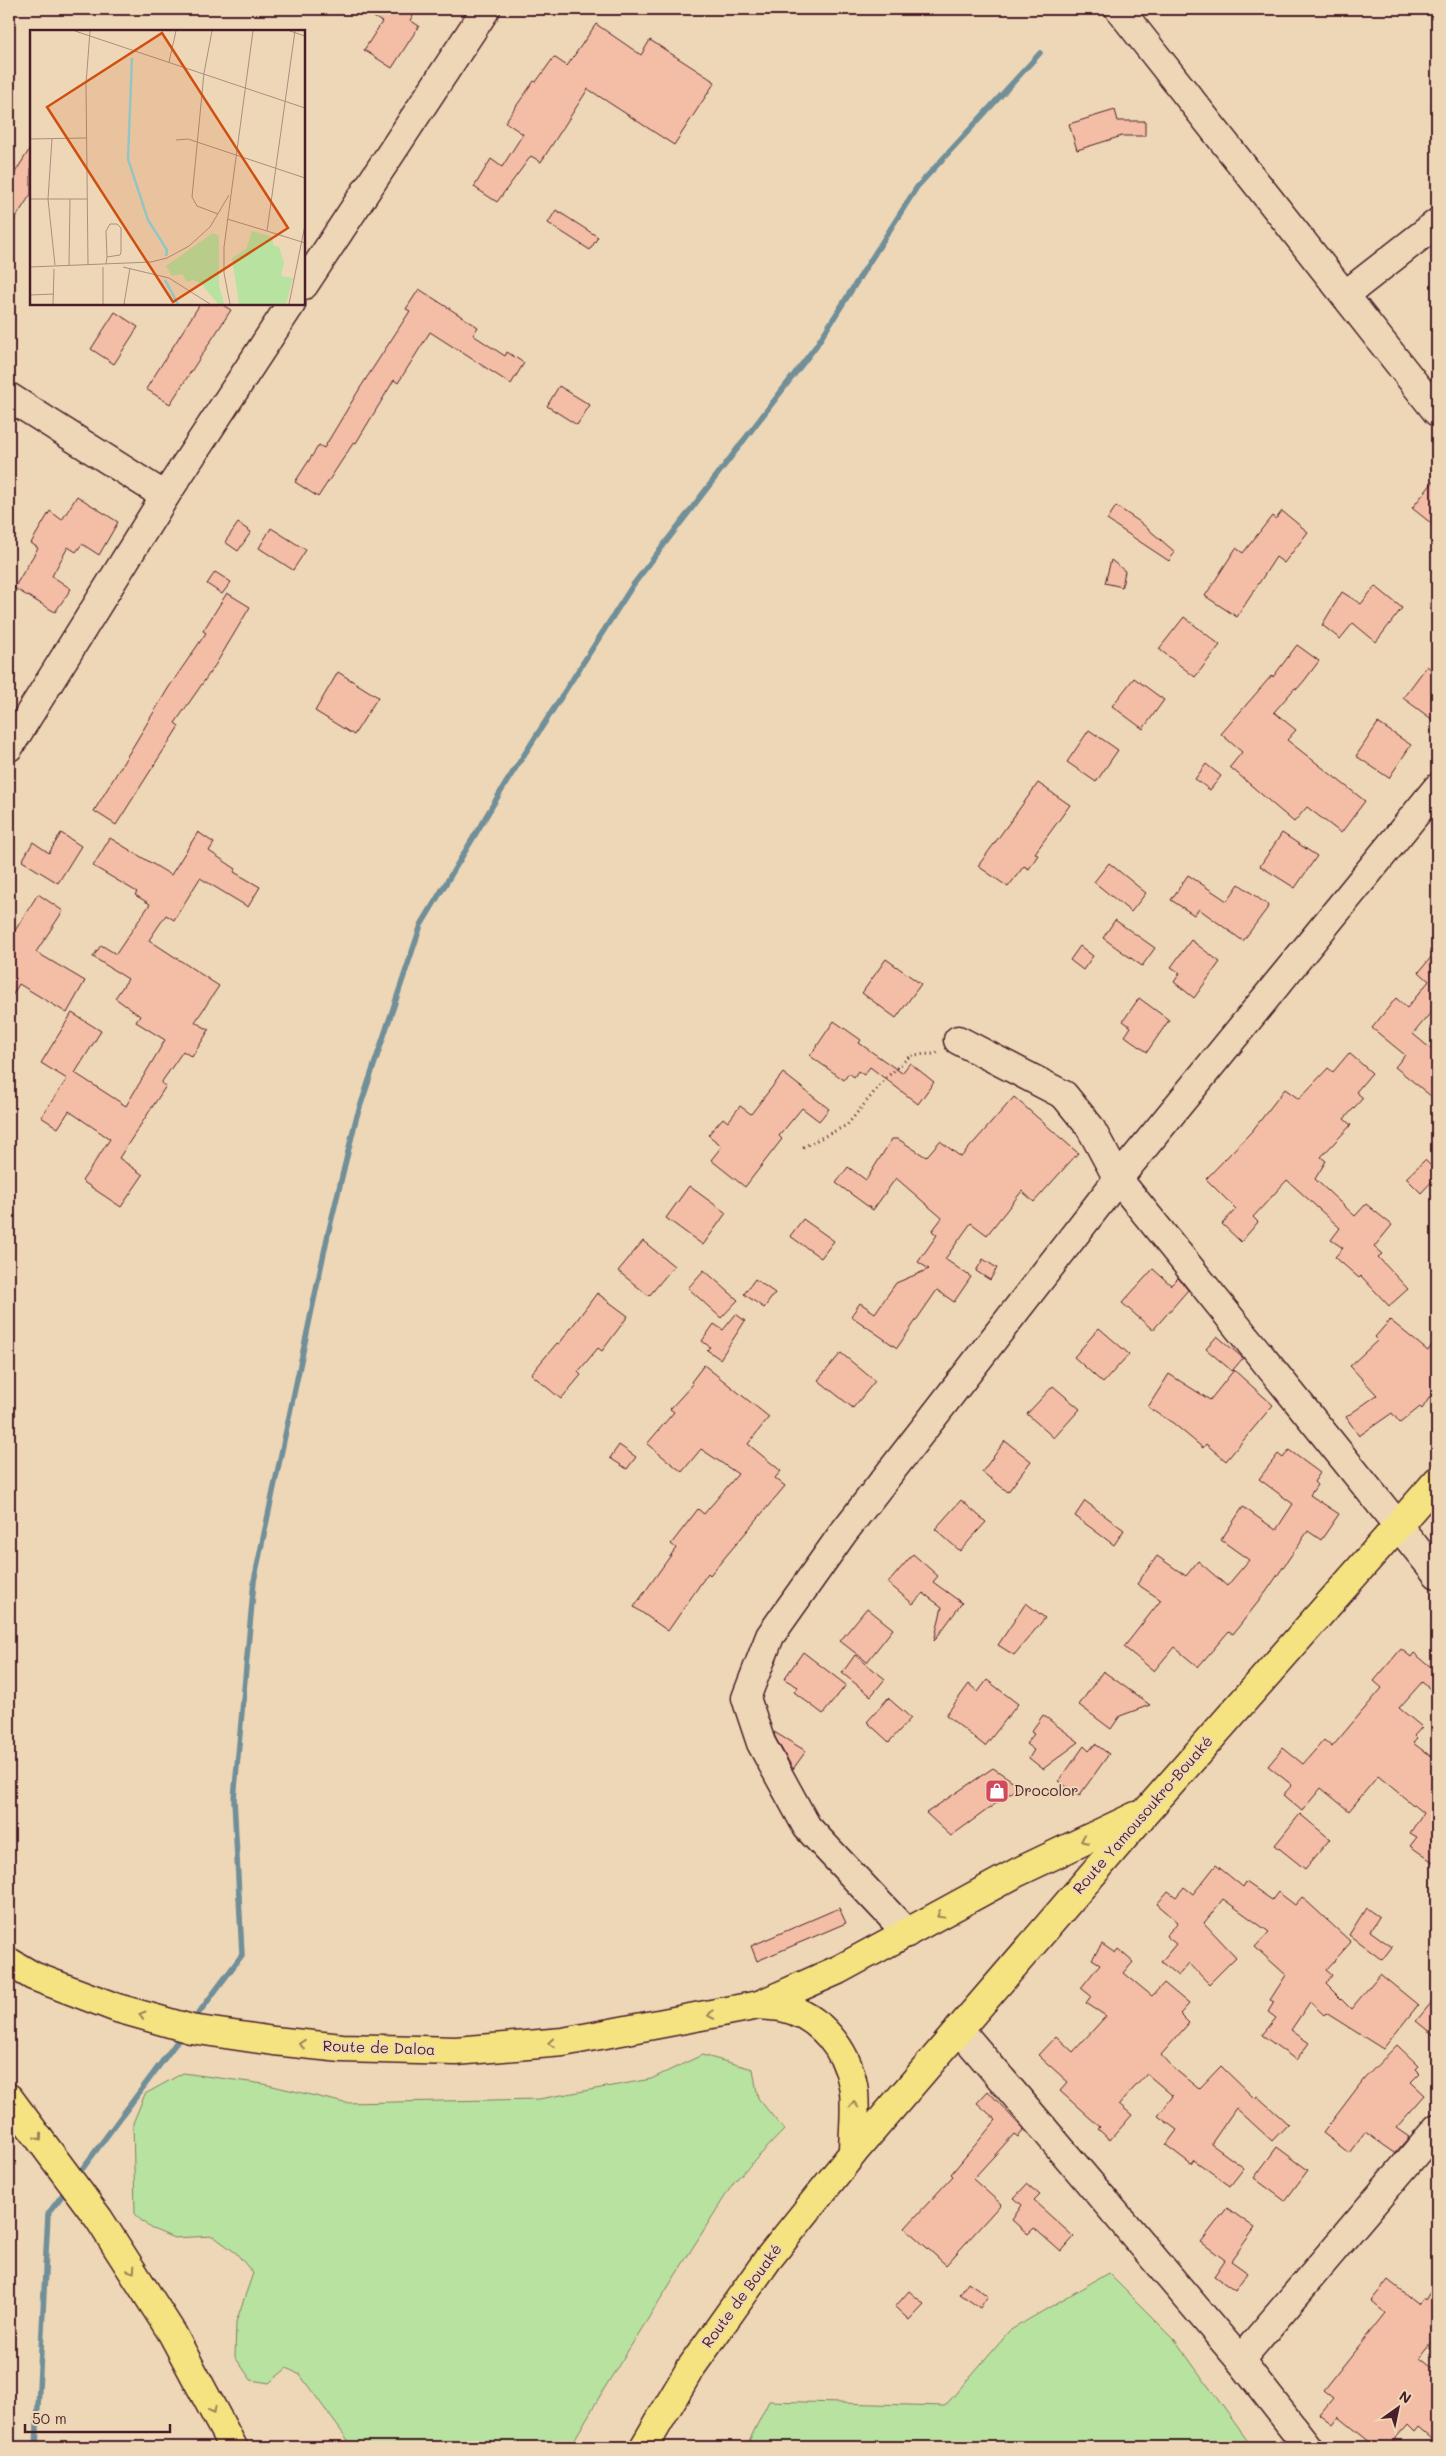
<svg xmlns="http://www.w3.org/2000/svg" width="1446" height="2456" viewBox="0 0 1446 2456" font-family="Mali,sans-serif">
  <style>
    .green { fill: #b7e29f; stroke: #808065 }
    .lines { fill: none; stroke-linecap: round; stroke-linejoin: round }
    .stream { stroke: #708f99; stroke-width: 5.5 }
    .building { fill: #f4bea6; stroke: #4a1f2b }
    .minor-casing { stroke: #4a1f2b; stroke-width: 31 }
    .highway-casing { stroke: #4a1f2b; stroke-width: 31 }
    .path { stroke: #4a1f2b; stroke-width: 3; stroke-dasharray: 1 4; stroke-linecap: butt }
    .minor { stroke: #eed7b6; stroke-width: 28 }
    .highway { stroke: #f5e382; stroke-width: 28 }
    .oneway { stroke: #a08156 }
    .labels { text-anchor: middle; stroke-width: 4; stroke-linejoin: round; paint-order: stroke }
    .poi-label { font-size: 15px; fill: #4a1f2b; stroke: #eed7b6; text-anchor: start }
    .street-label { font-size: 15px; fill: #4a1f2b; stroke: #eed7b6 }
    .inset-river { fill: none; stroke: #89dae2; stroke-width: 2.5 }
    .inset-road { fill: none; stroke: #ac8d7e; stroke-width: 1 }
    .view { fill: #d05011; fill-opacity: 0.15; stroke: #d05011; stroke-width: 2.5 }
    .inset-edge { fill: none; stroke: #4a1f2b; stroke-width: 2.5 }
  </style>
  <rect width="100%" height="100%" fill="#eed7b6"/>
  <filter id="ink" filterUnits="userSpaceOnUse"><feTurbulence type="fractalNoise" baseFrequency=".02" numOctaves="2"/><feDisplacementMap in="SourceGraphic" scale="10" xChannelSelector="R" yChannelSelector="G"/><feConvolveMatrix kernelMatrix="1 2 1 2 8 2 1 2 1" color-interpolation-filters="sRGB"/></filter>
  <g filter="url(#ink)">
    <!-- green -->
    <g class="green">
      <path d="M702,2055L753,2069L758,2098L784,2130L734,2182L607,2384L570,2447H353L300,2375L287,2368L269,2383L251,2380L235,2357L236,2322L253,2273L236,2253L213,2236L174,2238L150,2228L135,2215L133,2123L145,2094L183,2073L264,2084L345,2103L539,2099L651,2079Z"/>
      <path d="M1108,2273L1175,2340L1252,2447H746L769,2401L945,2406L1009,2331Z"/>
    </g>
    <g class="lines">
      <!-- stream -->
      <g class="stream">
        <path d="M192,2022L242,1955L234,1799L254,1581L328,1234L356,1119L421,925L506,783L633,585L816,346L917,187L1040,53"/>
        <path d="M77,2176L182,2035"/>
        <path d="M36,2447L48,2214L67,2189"/>
      </g>
    </g>
    <!-- building -->
    <g class="building">
      <path d="M360,9H418L410,20L419,26L392,68L364,50L382,22Z"/>
      <path d="M596,24L641,55L650,40L715,82L674,145L588,89L541,162L531,156L497,202L474,187L491,159L502,167L523,134L505,122L534,81L536,82L554,57L567,66Z"/>
      <path d="M1115,110L1118,121H1145V136H1122L1077,150L1069,124Z"/>
      <path d="M31,147V194L9,228V182Z"/>
      <path d="M556,210L598,237L590,250L548,223Z"/>
      <path d="M419,289L478,327L473,335L505,356L507,352L524,363L511,384L430,332L398,383L394,380L356,443L354,442L318,497L295,482L319,445L324,448L360,388L410,311L406,309Z"/>
      <path d="M200,304H221L231,310L170,404L146,389Z"/>
      <path d="M115,312L138,327L114,364L91,349Z"/>
      <path d="M559,386L590,405L577,425L547,406Z"/>
      <path d="M1437,477V528L1412,508Z"/>
      <path d="M77,496L118,522L99,555L82,544L76,552L68,547L52,576L71,589L55,612L14,588L38,548L31,543L50,511L62,520Z"/>
      <path d="M1116,506L1140,522L1175,552L1169,561L1107,520Z"/>
      <path d="M1282,511L1308,532L1284,563L1276,557L1237,617L1205,596L1236,548L1243,553L1272,516L1276,519Z"/>
      <path d="M238,523L251,532L238,551L225,542Z"/>
      <path d="M271,528L306,550L293,570L259,548Z"/>
      <path d="M1111,560L1125,571L1122,587L1105,583Z"/>
      <path d="M215,572L231,582L222,594L207,584Z"/>
      <path d="M1375,586L1402,608L1376,642L1353,623L1340,639L1322,625L1342,592L1361,604Z"/>
      <path d="M227,593L250,607L216,664L175,723L179,726L116,825L94,811L169,687L206,633L203,631Z"/>
      <path d="M1184,617L1220,645L1195,677L1159,649Z"/>
      <path d="M1297,645L1319,661L1304,681L1297,689L1295,688L1274,712L1296,730L1287,740L1365,801L1341,833L1307,807L1294,822L1275,806L1230,767L1242,752L1221,734L1272,675L1273,677Z"/>
      <path d="M1427,666L1437,674V723L1403,698Z"/>
      <path d="M338,672L378,697L354,735L315,711Z"/>
      <path d="M1134,678L1164,700L1143,729L1112,706Z"/>
      <path d="M1378,723L1411,745L1389,778L1356,756Z"/>
      <path d="M1089,730L1118,750L1096,782L1067,762Z"/>
      <path d="M1206,764L1221,776L1210,790L1195,779Z"/>
      <path d="M1038,783L1070,805L1035,853L1038,855L1029,869L1024,866L1008,887L978,866Z"/>
      <path d="M198,832L214,843L209,851L236,869L234,872L260,887L248,907L200,878L174,920L166,915L149,940L219,986L195,1022L209,1030L192,1057L183,1051L161,1083L166,1086L119,1158L143,1175L121,1207L82,1181L110,1139L69,1111L58,1128L41,1117L67,1079L41,1063L72,1013L101,1031L75,1073L126,1106L165,1040L136,1022L140,1016L115,998L128,979L93,957L101,945L116,954L150,904L135,895L137,892L93,866L110,838L171,875Z"/>
      <path d="M61,833L81,846L58,883L22,861L33,842L49,853Z"/>
      <path d="M1282,833L1317,856L1295,888L1260,866Z"/>
      <path d="M1109,863L1146,893L1131,912L1094,882Z"/>
      <path d="M1188,875L1227,901L1239,884L1269,906L1243,941L1199,909L1194,915L1171,900Z"/>
      <path d="M38,894L63,911L36,952L85,981L67,1013L19,984L9,1001V940Z"/>
      <path d="M1115,920L1155,948L1142,966L1103,938Z"/>
      <path d="M1191,940L1220,962L1194,998L1174,982L1180,973L1171,967Z"/>
      <path d="M1080,946L1093,956L1083,970L1070,960Z"/>
      <path d="M1437,950V1005L1413,1034L1437,1054V1101L1395,1067L1405,1055L1372,1028L1396,998L1407,1008L1429,981L1419,972Z"/>
      <path d="M886,959L921,984L896,1018L862,993Z"/>
      <path d="M1139,998L1169,1020L1147,1052L1125,1036L1131,1027L1123,1021Z"/>
      <path d="M834,1021L861,1040L859,1043L902,1073L910,1063L934,1082L918,1104L870,1067L864,1075L858,1071L854,1077L849,1073L844,1080L810,1056Z"/>
      <path d="M1349,1053L1372,1073L1356,1092L1363,1098L1344,1119L1351,1125L1321,1157L1326,1161L1315,1179L1355,1216L1366,1204L1392,1225L1374,1247L1382,1254L1378,1257L1408,1289L1389,1306L1361,1276L1359,1278L1335,1257L1343,1248L1331,1240L1340,1228L1287,1180L1253,1217L1258,1222L1241,1242L1222,1224L1236,1209L1206,1179L1252,1131L1285,1089L1299,1099L1328,1068L1333,1072Z"/>
      <path d="M783,1073L829,1109L819,1121L802,1108L779,1136L782,1139L745,1187L711,1160L722,1146L708,1135L723,1118L728,1122L740,1106L751,1114Z"/>
      <path d="M1014,1097L1078,1153L1034,1202L1022,1191L987,1235L971,1223L945,1259L971,1277L954,1302L937,1290L897,1348L851,1316L860,1303L875,1313L896,1283L929,1269L918,1262L937,1235L932,1231L942,1218L896,1178L873,1210L836,1183L848,1167L866,1180L892,1139H898L926,1157L940,1141L961,1157Z"/>
      <path d="M1425,1160L1437,1172V1176L1421,1193L1406,1178Z"/>
      <path d="M689,1186L726,1213L703,1245L666,1218Z"/>
      <path d="M803,1219L834,1241L821,1258L790,1236Z"/>
      <path d="M643,1241L674,1266L649,1296L618,1271Z"/>
      <path d="M983,1259L997,1268L990,1280L976,1271Z"/>
      <path d="M1153,1269L1171,1285L1178,1278L1188,1290L1153,1330L1122,1303Z"/>
      <path d="M704,1270L738,1300L721,1318L688,1288Z"/>
      <path d="M755,1279L775,1293L764,1308L744,1294Z"/>
      <path d="M597,1293L628,1316L602,1351L598,1348L578,1372L581,1375L561,1399L531,1374L557,1343L559,1344Z"/>
      <path d="M736,1314L745,1321L720,1359L707,1350L710,1347L702,1341L714,1324L723,1330Z"/>
      <path d="M1390,1320L1428,1351L1437,1337V1386L1422,1409L1420,1407L1400,1423L1392,1413L1359,1436L1346,1417L1377,1395L1350,1366L1378,1340L1375,1337Z"/>
      <path d="M1099,1328L1129,1354L1103,1383L1074,1357Z"/>
      <path d="M1217,1336L1243,1358L1232,1371L1206,1349Z"/>
      <path d="M841,1353L875,1381L853,1408L818,1380Z"/>
      <path d="M704,1365L769,1417L748,1444L781,1471L775,1478L785,1486L710,1575L708,1573L668,1631L634,1607L676,1548L671,1544L698,1509L704,1514L738,1474L701,1449L682,1472L647,1444L674,1412L670,1409L693,1384L691,1382Z"/>
      <path d="M1234,1370L1273,1405L1226,1461L1206,1444L1203,1448L1173,1423L1148,1407L1169,1374L1210,1400Z"/>
      <path d="M1053,1386L1080,1409L1054,1438L1027,1414Z"/>
      <path d="M1005,1441L1031,1461L1008,1492L982,1472Z"/>
      <path d="M619,1445L636,1457L627,1469L610,1458Z"/>
      <path d="M1289,1450L1320,1473L1314,1482L1317,1485L1310,1495L1339,1514L1321,1540L1308,1531L1266,1592L1233,1634L1229,1631L1198,1667L1174,1647L1154,1671L1124,1647L1161,1600L1137,1584L1157,1556L1186,1576L1198,1561L1227,1586L1249,1560L1221,1540L1243,1507L1276,1530L1293,1504L1259,1479L1278,1454L1283,1458Z"/>
      <path d="M961,1500L986,1522L960,1551L935,1529Z"/>
      <path d="M1085,1501L1124,1530L1114,1545L1075,1516Z"/>
      <path d="M913,1554L938,1576L933,1582L962,1603L934,1641L942,1607L923,1593L913,1604L888,1583Z"/>
      <path d="M1026,1603L1045,1618L1014,1655L998,1645Z"/>
      <path d="M867,1608L893,1629L867,1662L840,1641Z"/>
      <path d="M1401,1649L1411,1657L1414,1653L1437,1672V1695L1422,1682L1399,1708L1422,1727L1414,1736L1417,1739L1413,1743L1437,1761V1865L1410,1846L1417,1837L1410,1833L1423,1813L1378,1776L1349,1811L1321,1788L1302,1811L1283,1795L1292,1785L1268,1766L1283,1748L1303,1764L1324,1740L1332,1747L1382,1688L1374,1681Z"/>
      <path d="M803,1652L846,1685L823,1714L794,1692L798,1687L784,1679Z"/>
      <path d="M855,1655L885,1679L871,1696L842,1673Z"/>
      <path d="M1103,1671L1150,1705L1120,1716L1111,1729L1079,1705Z"/>
      <path d="M987,1680L1018,1704L985,1746L946,1715L969,1684L978,1692Z"/>
      <path d="M888,1698L911,1718L889,1742L867,1722Z"/>
      <path d="M1043,1715L1079,1742L1043,1769L1029,1758L1034,1750L1026,1744L1034,1734L1031,1732Z"/>
      <path d="M774,1732L806,1751L793,1769L775,1737Z"/>
      <path d="M1095,1744L1109,1754L1079,1796L1059,1781L1084,1746L1089,1751Z"/>
      <path d="M993,1768L1020,1786L951,1836L926,1813Z"/>
      <path d="M1300,1814L1330,1839L1305,1869L1275,1845Z"/>
      <path d="M1216,1865L1243,1887L1246,1882L1272,1900L1278,1892L1295,1905L1302,1897L1351,1942L1326,1970L1332,1975L1326,1984L1351,2009L1380,1974L1418,2005L1383,2049L1326,2013L1324,2015L1310,2002L1291,2030L1309,2043L1296,2060L1262,2035L1276,2018L1268,2012L1274,2002L1270,2000L1286,1975L1255,1947L1269,1932L1223,1899L1204,1923L1236,1957L1209,1984L1189,1963L1178,1976L1161,1962L1176,1944L1166,1936L1178,1922L1157,1904L1168,1891L1176,1897L1184,1887L1193,1894Z"/>
      <path d="M839,1908L846,1923L757,1961L751,1946Z"/>
      <path d="M1366,1908L1379,1917L1370,1931L1392,1947L1382,1960L1349,1935Z"/>
      <path d="M1102,1944L1115,1953L1118,1949L1133,1962L1124,1973L1152,1996L1164,1983L1189,2004L1180,2014L1189,2023L1161,2055L1171,2066L1199,2089L1221,2066L1255,2099L1257,2096L1288,2124L1272,2141L1236,2108L1211,2144L1244,2168L1230,2186L1194,2160L1191,2164L1166,2145L1177,2130L1158,2116L1173,2096L1147,2074L1119,2104L1132,2115L1110,2140L1098,2129L1100,2127L1060,2091L1068,2082L1038,2055L1056,2036L1073,2052L1106,2016L1086,2003L1091,1996L1081,1988L1100,1964L1092,1959Z"/>
      <path d="M1437,1996V2038L1416,2021Z"/>
      <path d="M1397,2045L1419,2066L1416,2069L1420,2073L1411,2082L1425,2095L1396,2128L1409,2137L1395,2153L1365,2132L1349,2153L1323,2133L1364,2079Z"/>
      <path d="M988,2091L1024,2130L1018,2137L1014,2134L973,2179L1001,2204L946,2265L905,2228L953,2176L951,2174L996,2120L977,2103Z"/>
      <path d="M1277,2147L1308,2170L1285,2201L1254,2178Z"/>
      <path d="M1027,2184L1040,2195L1034,2201L1074,2237L1061,2252L1034,2228L1028,2234L1012,2220L1022,2205L1014,2198Z"/>
      <path d="M1227,2208L1255,2228L1231,2261L1248,2273L1235,2291L1214,2276L1225,2260L1201,2242Z"/>
      <path d="M1388,2280L1418,2304L1423,2298L1425,2300L1437,2281V2336L1420,2357L1437,2371V2444L1418,2428L1414,2433L1407,2426L1389,2447H1376L1339,2417L1333,2425L1320,2415L1333,2399L1323,2391L1385,2313L1371,2301Z"/>
      <path d="M968,2282L988,2296L980,2308L960,2294Z"/>
      <path d="M909,2291L924,2304L909,2320L895,2307Z"/>
    </g>
    <g class="lines">
      <!-- minor casing -->
      <g class="minor-casing">
        <g id="minor">
          <path d="M1119,9L1437,412"/>
          <path d="M304,285L486,9"/>
          <path d="M1345,295L1437,223"/>
          <path d="M9,397L165,496"/>
          <path d="M9,747L165,496L291,304"/>
          <path d="M958,1040L1064,1095L1090,1127L1118,1179L1437,1574"/>
          <path d="M907,1933L807,1827L761,1743L746,1698L770,1636L843,1533L1118,1179L1437,788"/>
          <path d="M959,2029L1240,2360"/>
          <path d="M1308,2447L1240,2360L1437,2128"/>
        </g>
      </g>
      <!-- highway casing -->
      <g class="highway-casing">
        <g id="highway">
          <path d="M9,1962L33,1976L117,2008L191,2029L274,2041L342,2048L456,2051L563,2042L759,2005L838,1970L1018,1872L1136,1816"/>
          <path d="M759,2005C767,2006 777,2006 785,2008C820,2016 847,2051 853,2085C857,2104 853,2133 853,2153"/>
          <path d="M9,2098L99,2219L172,2333L233,2447"/>
          <path d="M644,2447L690,2369L768,2259L853,2153L1145,1813L1437,1481"/>
        </g>
      </g>
      <!-- path -->
      <path class="path" d="M803,1147L847,1125L886,1078L911,1055L935,1054L938,1052"/>
      <!-- minor -->
      <use href="#minor" class="minor"/>
      <!-- highway -->
      <use href="#highway" class="highway"/>
    </g>
    <!-- one-way arrows -->
    <defs><path id="oneway-chevron" d="M-2-3.5L2.5 0L-2 3.5" fill="none" stroke-width="1.6" stroke-linecap="round" stroke-linejoin="round" transform="scale(1.25)"/></defs>
    <g class="oneway">
      <use href="#oneway-chevron" transform="translate(1084 1840) rotate(156)"/>
      <use href="#oneway-chevron" transform="translate(940 1915) rotate(151)"/>
      <use href="#oneway-chevron" transform="translate(142 2015) rotate(-164)"/>
      <use href="#oneway-chevron" transform="translate(711 2015) rotate(169)"/>
      <use href="#oneway-chevron" transform="translate(551 2043) rotate(175)"/>
      <use href="#oneway-chevron" transform="translate(302 2044) rotate(-175)"/>
      <use href="#oneway-chevron" transform="translate(854 2105) rotate(-90)"/>
      <use href="#oneway-chevron" transform="translate(39 2137) rotate(54)"/>
      <use href="#oneway-chevron" transform="translate(132 2270) rotate(57)"/>
      <use href="#oneway-chevron" transform="translate(213 2410) rotate(62)"/>
    </g>
  </g>
  <!-- icons -->
  <defs>
    <g id="shop-square" transform="scale(1.25)"><rect x="-9" y="-9" width="18" height="18" rx="4" fill="#d1495b" stroke="#eed7b6"/><path d="M-5-2.5h2.3a2.7 3.5 0 0 1 5.4 0H5L5.5 6h-11ZM-1.5-2.5h3a1.5 2.3 0 0 0-3 0Z" fill="#fff"/></g>
  </defs>
  <g fill-rule="evenodd">
    <use href="#shop-square" x="997" y="1791"/>
  </g>
  <g class="labels">
    <!-- poi labels -->
    <g class="poi-label">
      <text x="1014" y="1796">Drocolor</text>
    </g>
    <!-- street labels -->
    <g class="street-label">
      <text transform="translate(1143 1815) rotate(-49)" y="5">Route Yamousoukro-Bouaké</text>
      <text transform="translate(379 2048) rotate(2)" y="5">Route de Daloa</text>
      <text transform="translate(742 2296) rotate(-54)" y="5">Route de Bouaké</text>
    </g>
  </g>
  <!-- overview -->
  <g transform="translate(30 30)">
    <rect width="275" height="275" fill="#eed7b6"/>
    <path d="M222,201L243,207V215L249,217L254,233L251,246L263,248L256,274H209L202,228L216,219ZM183,203L189,206V255L194,274H188L172,254L163,250L157,252L152,244L142,246L136,236Z" fill="#b7e29f"/>
    <path class="inset-river" d="M102,28L98,129L118,190L137,220L136,226M135,250L148,274"/>
    <path class="inset-road" d="M45,1L275,78M182,1L174,43L162,167L167,176L188,184M260,1L275,6M265,1L237,201L275,213M139,32L146,1M0,109L56,108M22,109L18,169L25,235M146,110L158,109L275,148M0,169H57M197,189L237,201M58,234L56,54L60,1M76,234L77,227L90,225L91,222V198L87,194H80L76,201L77,227M39,235L40,169M0,237L121,232L137,228L159,216L180,197L199,165M93,237L139,248L180,274M0,265L24,264M23,274L24,239M73,274V237M94,274L100,238M200,274L194,243V217L223,1M259,274L275,195"/>
    <path class="view" d="M132,3L258,198L143,272L17,77Z"/>
    <rect width="275" height="275" class="inset-edge"/>
  </g>
  <!-- margin -->
  <rect width="1446" height="2456" fill="none" stroke="#eed7b6" stroke-width="30"/>
  <rect x="15" y="15" width="1416" height="2426" fill="none" stroke="#4a1f2b" stroke-width="2" filter="url(#ink)"/>
  <!-- north arrow -->
  <g transform="translate(1398 2408) rotate(33)" stroke="#eed7b6" stroke-width="4" paint-order="stroke">
  <path d="M0-4L9 19L0 12L-9 19Z" fill="#4a1f2b"/>
  <text y="-8" font-size="14" font-weight="bold" text-anchor="middle" fill="#4a1f2b">N</text>
  </g>
  <!-- scale -->
  <path d="M25 2424v8h145v-8" fill="none" stroke="#4a1f2b" stroke-width="2.5"/>
  <text x="32" y="2424" font-size="15" fill="#4a1f2b" stroke="#eed7b6" stroke-width="4" paint-order="stroke">50 m</text>
</svg>
